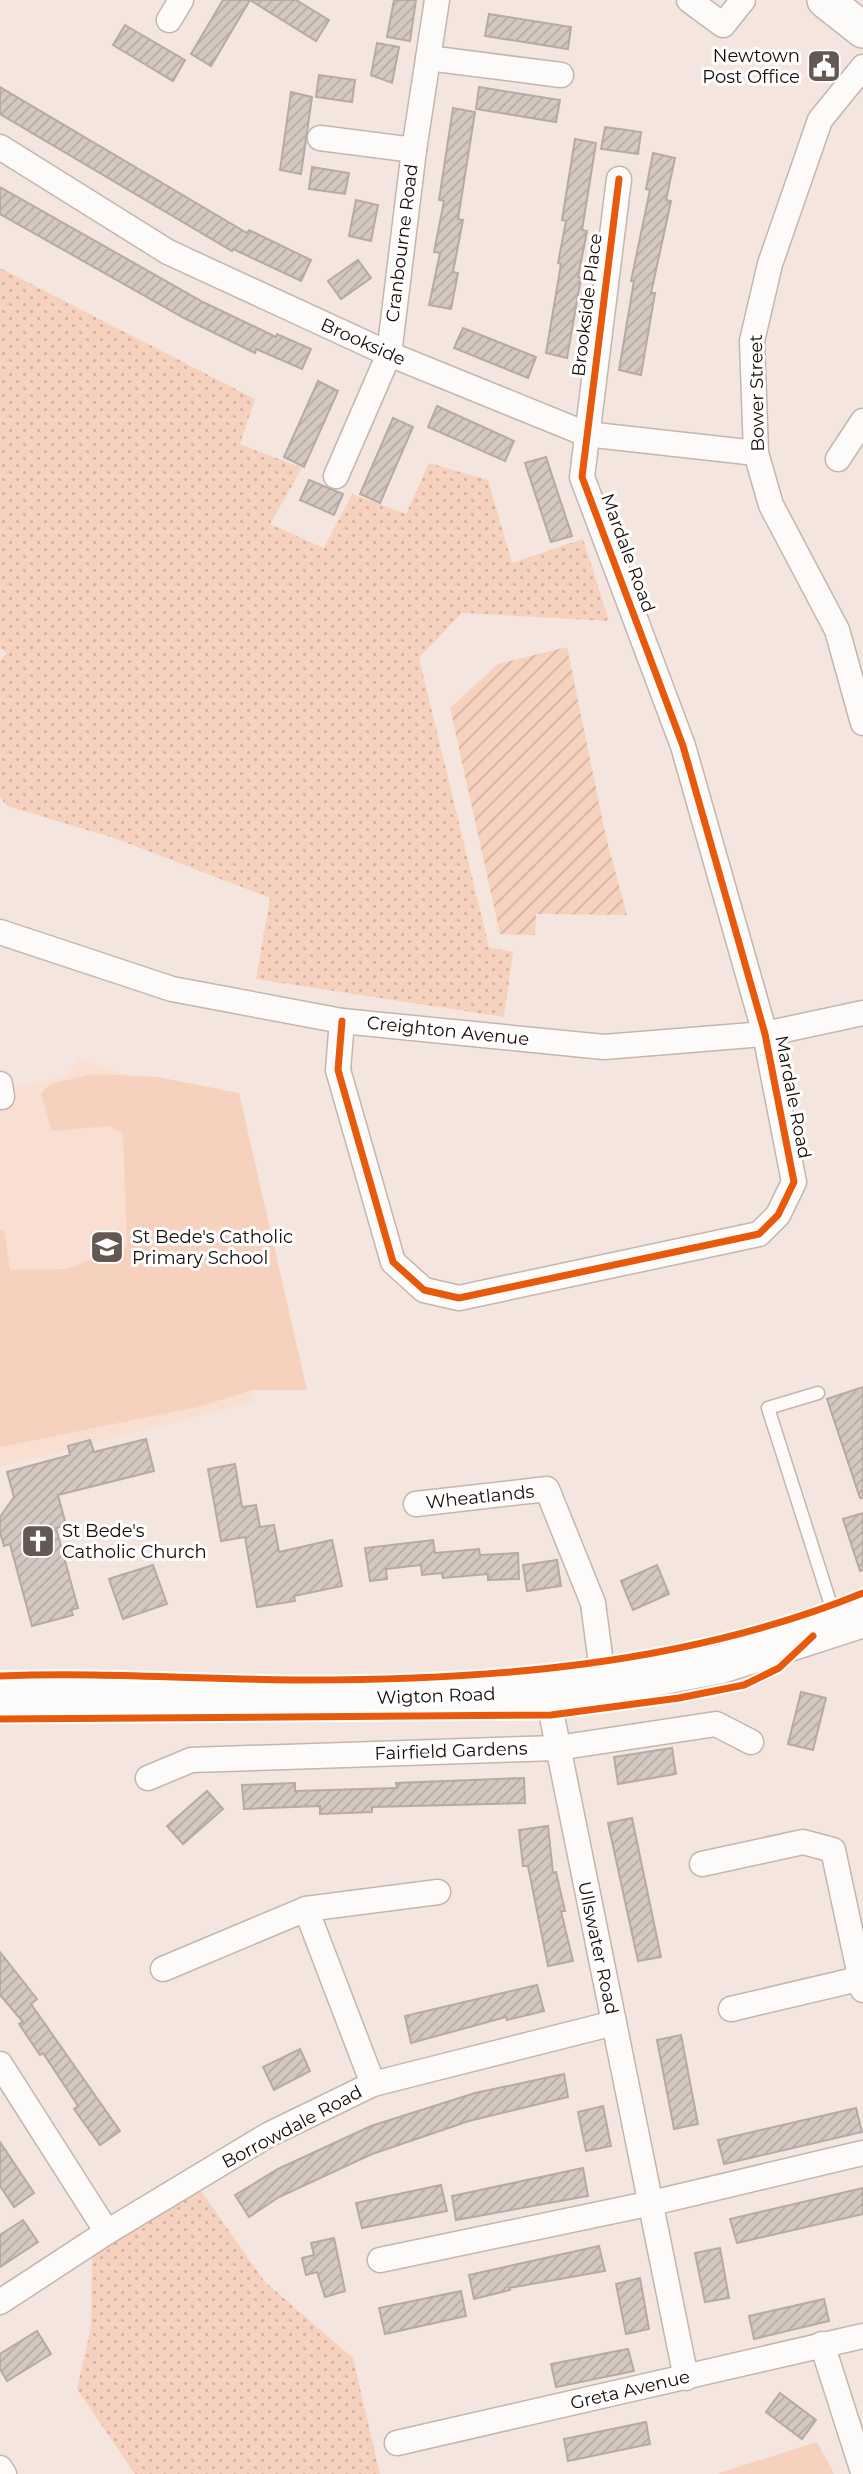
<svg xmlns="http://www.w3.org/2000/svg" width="863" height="2474" viewBox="0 0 863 2474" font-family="Montserrat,sans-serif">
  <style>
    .built { fill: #f8dfd2 }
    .grass { fill: #f6d1be }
    .park { fill: url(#park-dots) }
    .garden { fill: url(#garden-furrows) }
    .building { fill: url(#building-hatch); stroke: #b6aaa4; stroke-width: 2 }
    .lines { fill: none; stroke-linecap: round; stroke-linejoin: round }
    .lane-casing { stroke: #c2b6af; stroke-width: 15 }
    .street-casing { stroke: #c2b6af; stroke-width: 27 }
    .secondary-casing { stroke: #c2b6af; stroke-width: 38 }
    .primary-casing { stroke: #c2b6af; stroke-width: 41 }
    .lane { stroke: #fdfbfa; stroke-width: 12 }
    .street { stroke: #fdfbfa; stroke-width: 24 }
    .secondary { stroke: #fdfbfa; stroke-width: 35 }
    .primary { stroke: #fdfbfa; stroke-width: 38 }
    .cycleway-casing { stroke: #fff; stroke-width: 11 }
    .cycleway { stroke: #e8590c; stroke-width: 7 }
    .labels { text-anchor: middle; stroke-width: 6; stroke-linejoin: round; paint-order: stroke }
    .poi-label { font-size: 18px; fill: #160b06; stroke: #fff; text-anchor: start }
    .street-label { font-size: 18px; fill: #160b06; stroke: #fff }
  </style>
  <defs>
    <pattern id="park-dots" width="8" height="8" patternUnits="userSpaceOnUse" patternTransform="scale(1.75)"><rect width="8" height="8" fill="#f6d1be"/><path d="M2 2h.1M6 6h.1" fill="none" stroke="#d2b2a2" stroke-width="1.8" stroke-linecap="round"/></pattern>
    <pattern id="garden-furrows" width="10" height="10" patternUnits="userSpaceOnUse" patternTransform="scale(1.75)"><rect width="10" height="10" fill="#f6d1be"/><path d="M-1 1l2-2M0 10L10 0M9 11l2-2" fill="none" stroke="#d2b2a2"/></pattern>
    <pattern id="building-hatch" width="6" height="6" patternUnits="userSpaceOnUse" patternTransform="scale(1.75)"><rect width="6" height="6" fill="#d5c8c1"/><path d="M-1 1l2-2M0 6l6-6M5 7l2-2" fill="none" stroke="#b6aaa4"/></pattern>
  </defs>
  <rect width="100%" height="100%" fill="#f4e6de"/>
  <!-- built -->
  <path class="built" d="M80,1059L176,1091L254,1402L0,1467V1090L64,1078Z"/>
  <!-- grass -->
  <g class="grass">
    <path d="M92,1074L158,1077L239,1093L307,1390H252L198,1407L0,1447V1230H4L10,1270L67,1269L127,1246L123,1134L109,1126L52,1131L41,1094L50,1084Z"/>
    <path d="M817,2442L834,2474H716Z"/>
  </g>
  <!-- park -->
  <g class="park">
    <path d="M0,268L255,399L240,444L302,468L270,524L324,548L352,494L406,514L429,463L488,480L512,563L583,539L609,621L462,613L419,658L489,947L513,952L504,1017L256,979L270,898L114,838L7,806L0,797V661L7,653L0,648Z"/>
    <path d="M201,2191L265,2282L353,2358L380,2474H135L77,2389L91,2327L92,2251Z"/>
  </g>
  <!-- garden -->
  <path class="garden" d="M567,647L606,837L627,915L536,914L535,935L500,934L450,708L498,664Z"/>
  <!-- building -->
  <g class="building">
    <path d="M223,0H296L329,20L316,41L250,0L211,66L191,54Z"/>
    <path d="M394,0H416L410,41L387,37Z"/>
    <path d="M489,14L571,27L568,49L485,36Z"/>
    <path d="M125,25L185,60L173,81L113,45Z"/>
    <path d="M377,43L399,47L392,83L371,75Z"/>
    <path d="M319,75L355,80L352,102L316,97Z"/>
    <path d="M0,87L247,233L249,230L311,260L301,281L233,249L232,251L0,114Z"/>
    <path d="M479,87L560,100L556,122L476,109Z"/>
    <path d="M291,92L312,97L301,174L280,170Z"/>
    <path d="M453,108L475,112L458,219L463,220L453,272L458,273L451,309L429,305L440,253L434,252L444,201L439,200Z"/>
    <path d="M605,127L641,132L638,154L601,149Z"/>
    <path d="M575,139L596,143L582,230L587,231L578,277L581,278L567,358L546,353L561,264L558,263L566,221L562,220Z"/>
    <path d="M653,153L675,158L666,200L671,201L651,293H655L641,375L619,370L634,281H631L650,190L646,189Z"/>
    <path d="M312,167L349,173L345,194L309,189Z"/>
    <path d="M0,187L203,302L276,337L277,334L311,349L302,369L256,349L255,353L184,318L0,214Z"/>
    <path d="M356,200L378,205L371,241L349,236Z"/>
    <path d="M358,260L371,278L341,299L328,281Z"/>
    <path d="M463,328L536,357L528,378L454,348Z"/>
    <path d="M318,381L338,391L304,467L284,457Z"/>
    <path d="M437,406L514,441L505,461L428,427Z"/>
    <path d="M393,418L413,427L380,503L360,494Z"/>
    <path d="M546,457L572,536L551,542L525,463Z"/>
    <path d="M309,480L343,494L334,515L300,500Z"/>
    <path d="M863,1387V1498H860L827,1399Z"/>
    <path d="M146,1439L154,1471L58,1495L66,1525L56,1528L78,1608L71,1610L73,1615L32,1626L10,1544L4,1546L0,1532V1517L14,1497L7,1472L70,1455L68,1446L90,1440L94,1452Z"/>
    <path d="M235,1464L242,1507L256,1505L260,1527L274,1525L279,1552L332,1540L342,1586L294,1596L295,1601L257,1607L245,1537L221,1541L208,1469Z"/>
    <path d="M863,1513V1570L860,1571L843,1519Z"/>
    <path d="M433,1540L435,1553L479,1549L480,1555L518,1553L519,1579L488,1580V1574L443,1578L442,1573L422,1575L421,1565L386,1569L387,1579L370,1581L365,1548Z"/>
    <path d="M557,1560L561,1586L527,1591L523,1565Z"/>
    <path d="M153,1565L167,1604L123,1619L109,1579Z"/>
    <path d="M657,1565L669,1594L633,1610L621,1581Z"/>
    <path d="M801,1692L826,1698L813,1750L788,1744Z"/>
    <path d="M672,1748L676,1774L618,1784L614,1757Z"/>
    <path d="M524,1778L525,1803L372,1807V1812L320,1814V1806L244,1809L242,1785L295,1783V1791L397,1788L396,1783Z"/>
    <path d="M207,1791L223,1809L183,1844L167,1826Z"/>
    <path d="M632,1818L661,1957L638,1961L608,1823Z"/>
    <path d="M548,1826L553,1873L556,1872L565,1911H561L573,1961L548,1966L528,1866H523L519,1830Z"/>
    <path d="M0,1952L37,1999L31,2004L120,2131L100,2145L74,2109L78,2106L43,2053L40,2055L19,2024L23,2022L0,1995Z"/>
    <path d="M537,1985L544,2011L507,2020L506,2017L411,2043L405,2016Z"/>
    <path d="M681,2035L698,2124L674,2129L657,2040Z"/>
    <path d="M300,2049L310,2071L274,2090L263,2067Z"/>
    <path d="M564,2074L568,2097L469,2121L372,2154L279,2197L249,2217L235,2195L278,2169L371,2126L475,2093Z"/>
    <path d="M603,2106L611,2146L586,2151L578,2112Z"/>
    <path d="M856,2108L862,2132L724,2164L718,2140Z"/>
    <path d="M0,2142L34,2193L14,2207L0,2186Z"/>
    <path d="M583,2168L588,2196L456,2220L452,2196Z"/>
    <path d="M441,2185L447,2211L362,2228L356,2203Z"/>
    <path d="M863,2188V2214L737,2243L730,2219Z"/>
    <path d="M23,2220L38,2242L0,2267V2235Z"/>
    <path d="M334,2238L345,2291L325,2297L317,2272L306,2275L302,2258L314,2255L311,2243Z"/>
    <path d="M599,2246L605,2271L509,2288L510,2290L474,2299L469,2275Z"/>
    <path d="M720,2248L729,2298L705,2302L695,2253Z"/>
    <path d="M640,2278L649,2329L626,2334L616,2284Z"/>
    <path d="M461,2291L466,2316L385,2334L379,2308Z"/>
    <path d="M824,2299L829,2321L754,2339L749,2316Z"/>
    <path d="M37,2331L51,2354L7,2381L0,2369V2354Z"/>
    <path d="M628,2349L634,2371L556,2387L551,2364Z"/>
    <path d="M780,2393L816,2420L802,2439L766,2412Z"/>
    <path d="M646,2422L650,2444L568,2461L564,2439Z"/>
  </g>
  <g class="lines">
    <!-- lane casing -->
    <g class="lane-casing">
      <path id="lane" d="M818,1393L768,1408L836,1621"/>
    </g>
    <!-- street casing -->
    <g class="street-casing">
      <g id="street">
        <path d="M689,0L723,25L743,0"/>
        <path d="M169,20L181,0"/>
        <path d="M428,58L561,75"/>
        <path d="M863,67L820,120L770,264L752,341L756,453L771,505L837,630L863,723"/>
        <path d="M320,138L414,150"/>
        <path d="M0,147L168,252L389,354L586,434L756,453"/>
        <path d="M838,459L863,421"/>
        <path d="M336,476L389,354L414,150L437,0"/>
        <path d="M0,932L172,989L342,1021L604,1047L765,1034L863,1013"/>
        <path d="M342,1021L338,1070L393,1262L424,1290L459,1298L759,1234L778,1215L794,1182L765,1034L683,746L582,477L619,179"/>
        <path d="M0,1084L2,1097"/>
        <path d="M416,1504L547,1489L593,1603L604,1686"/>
        <path d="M547,1692L686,2378"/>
        <path d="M148,1778L191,1760L557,1748L716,1724L751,1742"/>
        <path d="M702,1864L803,1842L833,1850L863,1990"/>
        <path d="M306,1909L373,2084"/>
        <path d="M163,1969L306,1909L438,1892"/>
        <path d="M731,2009L863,1978"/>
        <path d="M0,2064L107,2232"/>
        <path d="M380,2260L652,2203L863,2153"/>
        <path d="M0,2302L107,2232L268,2135L373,2084L614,2023"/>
        <path d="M822,2344L863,2472"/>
        <path d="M397,2443L863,2336"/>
        <path d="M0,2468L4,2474"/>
      </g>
    </g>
    <!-- secondary casing -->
    <g class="secondary-casing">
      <path id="secondary" d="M825,0L863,30"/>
    </g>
    <!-- primary casing -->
    <g class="primary-casing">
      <path id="primary" d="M0,1697L294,1700L547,1692L604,1686L721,1664L863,1618"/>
    </g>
    <!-- lane -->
    <use href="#lane" class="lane"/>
    <!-- street -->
    <use href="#street" class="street"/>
    <!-- secondary -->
    <use href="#secondary" class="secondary"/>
    <!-- primary -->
    <use href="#primary" class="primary"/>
    <!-- cycleway casing -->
    <g class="cycleway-casing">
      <g id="cycleway">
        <path d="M342,1021L338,1070L393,1262L424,1290L459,1298L759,1234L778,1215L794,1182L765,1034L683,746L582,477L619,179"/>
        <path d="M0,1676C97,1672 194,1679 291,1680C483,1681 684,1666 863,1593"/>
        <path d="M0,1719L551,1715L679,1698L744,1685L779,1668L813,1636"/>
      </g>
    </g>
    <!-- cycleway -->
    <use href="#cycleway" class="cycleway"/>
  </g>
  <!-- icons -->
  <defs>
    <g id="civic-square" transform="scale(1.75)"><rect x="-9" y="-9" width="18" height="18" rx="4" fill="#645852" stroke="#fff"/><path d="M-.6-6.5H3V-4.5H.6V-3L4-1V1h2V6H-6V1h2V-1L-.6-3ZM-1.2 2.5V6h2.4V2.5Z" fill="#fff"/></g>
    <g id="school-square" transform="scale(1.75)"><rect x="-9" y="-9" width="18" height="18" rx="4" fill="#645852" stroke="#fff"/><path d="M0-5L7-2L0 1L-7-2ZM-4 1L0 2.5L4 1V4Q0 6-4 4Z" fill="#fff"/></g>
    <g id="church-square" transform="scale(1.75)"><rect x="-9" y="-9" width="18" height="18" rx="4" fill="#645852" stroke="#fff"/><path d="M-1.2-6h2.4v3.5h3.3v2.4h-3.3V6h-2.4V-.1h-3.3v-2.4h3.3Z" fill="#fff"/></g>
  </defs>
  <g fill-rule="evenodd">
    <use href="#civic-square" x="824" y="66"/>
    <use href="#school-square" x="107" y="1247"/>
    <use href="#church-square" x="38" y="1541"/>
  </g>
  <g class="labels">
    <!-- poi labels -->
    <g class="poi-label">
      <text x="800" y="62" text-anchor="end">Newtown<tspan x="800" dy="21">Post Office</tspan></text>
      <text x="132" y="1243">St Bede's Catholic<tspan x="132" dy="21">Primary School</tspan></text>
      <text x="62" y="1537">St Bede's<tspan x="62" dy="21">Catholic Church</tspan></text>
    </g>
    <!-- street labels -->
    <g class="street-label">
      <text transform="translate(402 243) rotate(-83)" y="6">Cranbourne Road</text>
      <text transform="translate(587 305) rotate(-83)" y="6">Brookside Place</text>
      <text transform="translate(363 342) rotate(24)" y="6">Brookside</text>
      <text transform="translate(757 393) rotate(-91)" y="6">Bower Street</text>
      <text transform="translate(628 553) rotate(70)" y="6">Mardale Road</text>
      <text transform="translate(448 1031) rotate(6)" y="6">Creighton Avenue</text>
      <text transform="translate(793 1097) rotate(79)" y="6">Mardale Road</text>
      <text transform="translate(480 1497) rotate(-6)" y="6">Wheatlands</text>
      <text transform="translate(436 1696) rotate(-2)" y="6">Wigton Road</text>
      <text transform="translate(451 1751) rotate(-2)" y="6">Fairfield Gardens</text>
      <text transform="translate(598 1948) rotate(78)" y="6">Ullswater Road</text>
      <text transform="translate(292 2127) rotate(-28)" y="6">Borrowdale Road</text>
      <text transform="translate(630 2390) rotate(-13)" y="6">Greta Avenue</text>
    </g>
  </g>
</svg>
